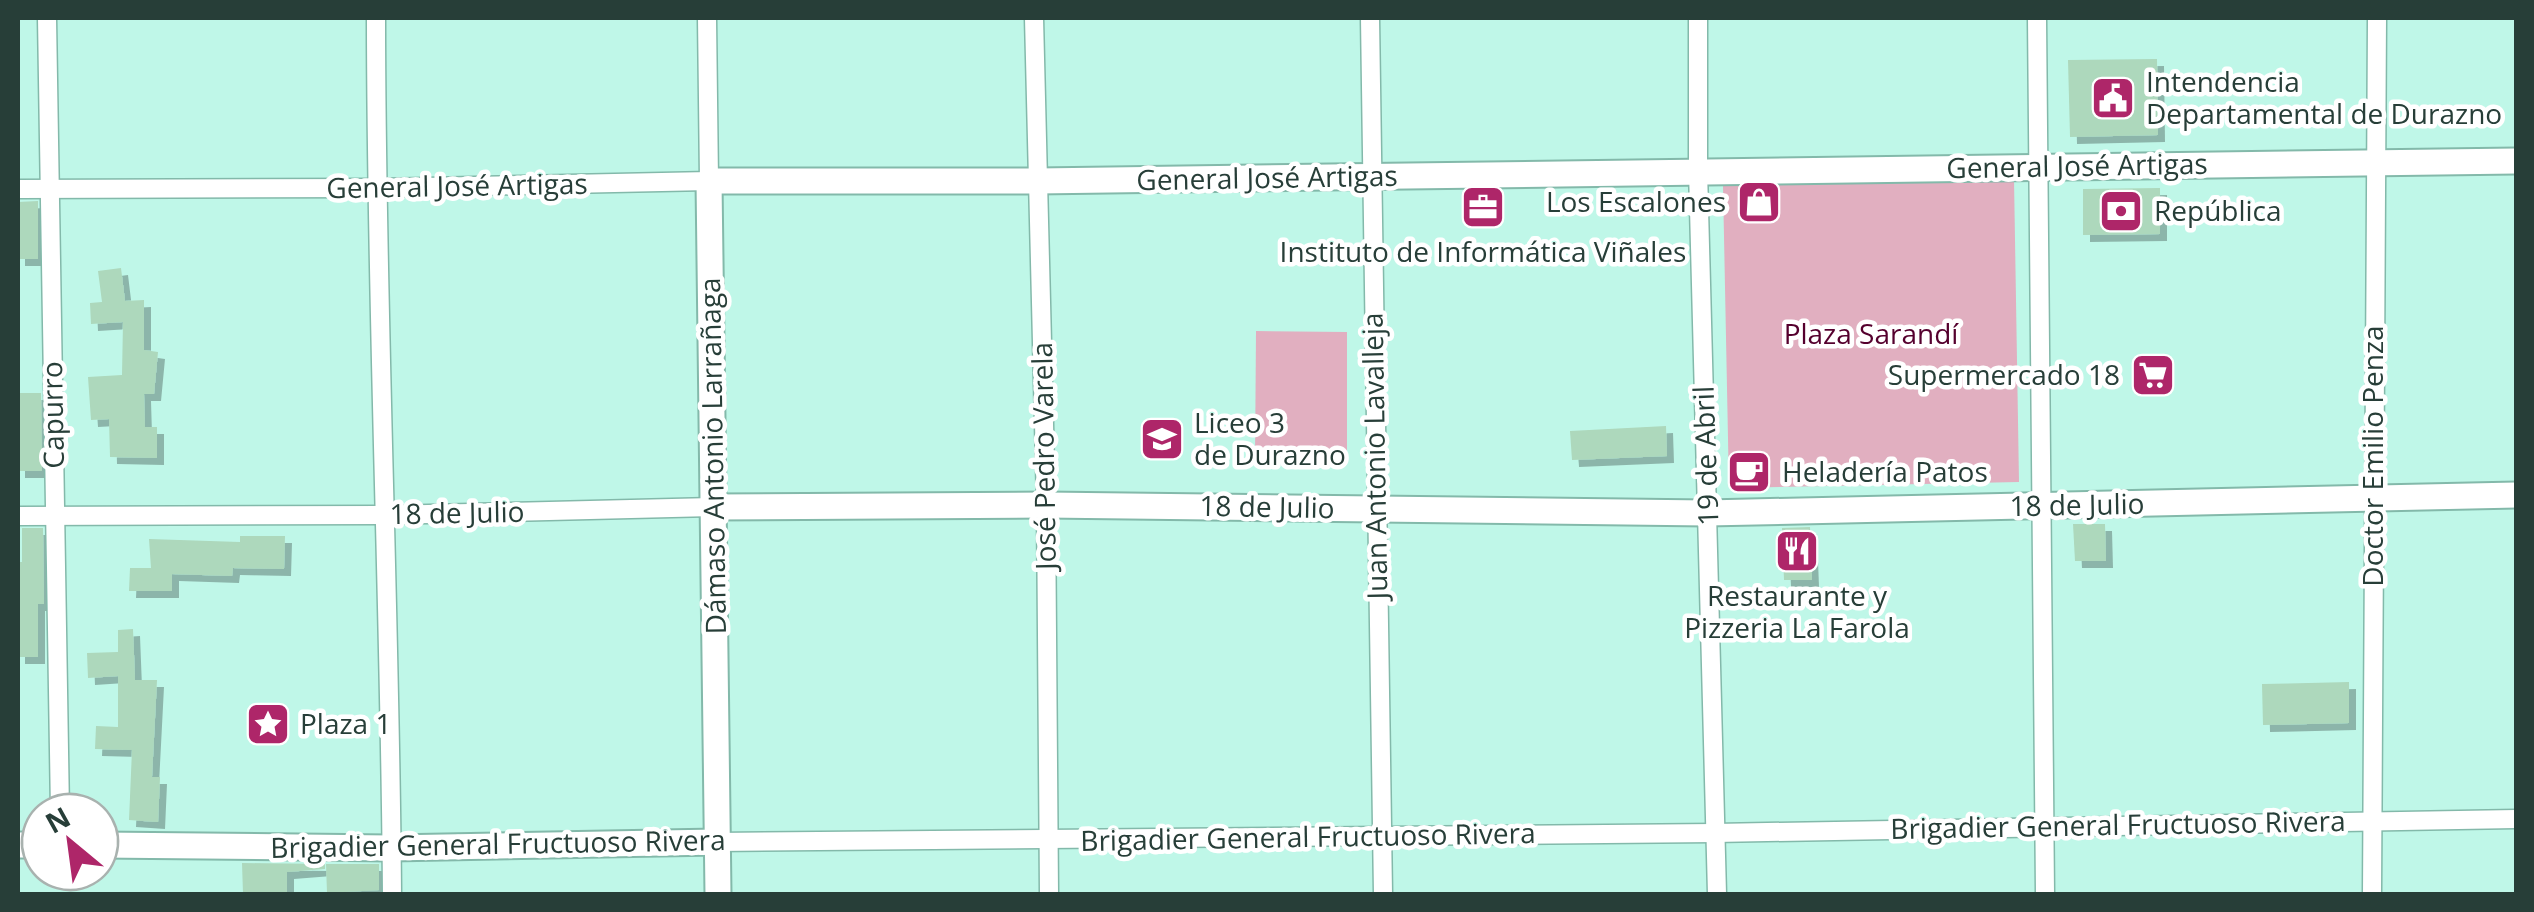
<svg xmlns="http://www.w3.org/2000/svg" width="2534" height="912" viewBox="0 0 2534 912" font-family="'Open Sans',sans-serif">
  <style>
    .green { fill: #e1afc0 }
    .building { fill: #add8bc; filter: url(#shadow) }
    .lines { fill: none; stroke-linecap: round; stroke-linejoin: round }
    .street-casing { stroke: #83b9aa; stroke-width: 21 }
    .secondary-casing { stroke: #83b9aa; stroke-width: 29 }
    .street { stroke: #fff; stroke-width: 18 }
    .secondary { stroke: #fff; stroke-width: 25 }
    .labels { text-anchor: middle; stroke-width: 9; stroke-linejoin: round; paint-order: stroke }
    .poi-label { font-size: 28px; fill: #273e38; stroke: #fff; text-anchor: start }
    .street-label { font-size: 28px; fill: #273e38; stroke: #fff }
    .park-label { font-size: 28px; fill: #55002e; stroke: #fff }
  </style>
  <defs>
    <filter id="shadow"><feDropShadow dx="7" dy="7" stdDeviation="0" flood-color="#0004"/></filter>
  </defs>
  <rect width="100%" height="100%" fill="#bff7e8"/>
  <!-- green -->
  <g class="green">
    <path d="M2014,179L2019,482L1729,488L1723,186Z"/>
    <path d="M1256,331L1347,332V461L1255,460Z"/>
  </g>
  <!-- building -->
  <g class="building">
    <path d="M2157,59L2158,135L2070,137L2068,60Z"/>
    <path d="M2160,188V234L2083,235V189Z"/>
    <path d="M18,202L38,201V259H18Z"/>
    <path d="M121,268L125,301L144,300V350L158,352L154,394H144L145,427H157V458L110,457L109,419L91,420L88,377L122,375L123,322L91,324L90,303L102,302L98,271Z"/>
    <path d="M18,393H41L42,471H18Z"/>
    <path d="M1666,426L1667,456L1572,460L1570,431Z"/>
    <path d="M2073,524H2105L2106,561H2075Z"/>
    <path d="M1810,527L1812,580H1784L1782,528Z"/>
    <path d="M22,528H43L44,604H38V657H18V562H22Z"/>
    <path d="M240,536H285L284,569L233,568L232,576L172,574V591H129L130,568H151L149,539L240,542Z"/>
    <path d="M133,629L135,680H157L152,777H160L158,822L129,820L132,750L95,749L96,726L118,727V676L88,678L87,653L118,652V630Z"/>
    <path d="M2349,682V723L2263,725L2262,684Z"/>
    <path d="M242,863L325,864V869L287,872V894H243Z"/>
    <path d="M326,864H379V890L327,893Z"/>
  </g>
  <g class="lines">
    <!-- street casing -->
    <g class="street-casing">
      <g id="street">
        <path d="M47,18L60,812"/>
        <path d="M376,18C376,310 390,602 392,894"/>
        <path d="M1034,18L1046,505L1049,894"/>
        <path d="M1370,18L1383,894"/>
        <path d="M1698,18V170L1717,894"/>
        <path d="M2037,18L2045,894"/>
        <path d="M18,189L376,188L709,181L707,18"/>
        <path d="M18,516L387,515L713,507"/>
        <path d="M717,842L1715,833L2516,819"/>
        <path d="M2372,894L2377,18"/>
      </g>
    </g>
    <!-- secondary casing -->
    <g class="secondary-casing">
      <g id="secondary">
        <path d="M713,507L1046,505L1707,513L2516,495"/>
        <path d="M18,845H40"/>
        <path d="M100,845L391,848L717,842"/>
        <path d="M718,894L709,181H1037L2516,161"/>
      </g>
    </g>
    <!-- street -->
    <use href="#street" class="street"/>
    <!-- secondary -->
    <use href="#secondary" class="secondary"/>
  </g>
  <!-- icons -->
  <defs>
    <g id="civic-square" transform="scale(2.25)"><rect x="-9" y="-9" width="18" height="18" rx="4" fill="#ae2669" stroke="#fff"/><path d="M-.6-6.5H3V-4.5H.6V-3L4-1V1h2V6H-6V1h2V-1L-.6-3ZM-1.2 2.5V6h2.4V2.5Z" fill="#fff"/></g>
    <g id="shop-square" transform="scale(2.25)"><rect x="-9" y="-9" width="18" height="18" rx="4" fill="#ae2669" stroke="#fff"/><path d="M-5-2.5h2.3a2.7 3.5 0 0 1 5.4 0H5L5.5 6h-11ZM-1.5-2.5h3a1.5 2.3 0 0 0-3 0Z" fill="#fff"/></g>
    <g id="office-square" transform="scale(2.25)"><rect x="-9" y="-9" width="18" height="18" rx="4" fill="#ae2669" stroke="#fff"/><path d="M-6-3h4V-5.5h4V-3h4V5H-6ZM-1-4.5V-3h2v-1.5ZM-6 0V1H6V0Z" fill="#fff"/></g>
    <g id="bank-square" transform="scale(2.25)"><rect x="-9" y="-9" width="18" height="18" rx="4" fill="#ae2669" stroke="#fff"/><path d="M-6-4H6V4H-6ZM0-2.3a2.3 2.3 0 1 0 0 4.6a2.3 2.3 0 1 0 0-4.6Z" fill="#fff"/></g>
    <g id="supermarket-square" transform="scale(2.25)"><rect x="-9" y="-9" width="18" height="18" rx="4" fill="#ae2669" stroke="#fff"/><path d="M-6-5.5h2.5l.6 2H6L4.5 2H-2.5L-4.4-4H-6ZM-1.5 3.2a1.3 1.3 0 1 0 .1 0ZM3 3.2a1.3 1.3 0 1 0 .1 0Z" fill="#fff"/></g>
    <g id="school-square" transform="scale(2.25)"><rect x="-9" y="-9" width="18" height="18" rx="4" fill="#ae2669" stroke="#fff"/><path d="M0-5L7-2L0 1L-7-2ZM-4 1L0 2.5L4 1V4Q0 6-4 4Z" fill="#fff"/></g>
    <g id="cafe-square" transform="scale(2.25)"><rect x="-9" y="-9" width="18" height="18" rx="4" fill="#ae2669" stroke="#fff"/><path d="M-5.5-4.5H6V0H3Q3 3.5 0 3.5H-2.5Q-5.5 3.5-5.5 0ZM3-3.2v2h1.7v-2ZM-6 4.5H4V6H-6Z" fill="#fff"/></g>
    <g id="restaurant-square" transform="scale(2.25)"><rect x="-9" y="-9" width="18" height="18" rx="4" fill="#ae2669" stroke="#fff"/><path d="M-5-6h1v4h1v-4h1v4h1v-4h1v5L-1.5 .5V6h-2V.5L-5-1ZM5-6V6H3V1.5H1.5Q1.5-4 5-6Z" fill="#fff"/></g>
    <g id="sight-square" transform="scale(2.25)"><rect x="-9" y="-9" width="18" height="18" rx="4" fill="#ae2669" stroke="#fff"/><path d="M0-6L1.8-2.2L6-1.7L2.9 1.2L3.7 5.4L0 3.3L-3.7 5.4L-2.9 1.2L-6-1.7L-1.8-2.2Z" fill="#fff"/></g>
  </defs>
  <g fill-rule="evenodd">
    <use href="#civic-square" x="2113" y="98"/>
    <use href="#shop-square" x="1759" y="202"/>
    <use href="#office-square" x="1483" y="207"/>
    <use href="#bank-square" x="2121" y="211"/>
    <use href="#supermarket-square" x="2153" y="375"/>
    <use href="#school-square" x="1162" y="439"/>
    <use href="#cafe-square" x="1749" y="472"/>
    <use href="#restaurant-square" x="1797" y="551"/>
    <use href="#sight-square" x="268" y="724"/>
  </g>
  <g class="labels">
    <!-- poi labels -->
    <g class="poi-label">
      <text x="2146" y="92">Intendencia<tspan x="2146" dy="32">Departamental de Durazno</tspan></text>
      <text x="1726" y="212" text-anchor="end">Los Escalones</text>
      <text x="2154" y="221">República</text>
      <text x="1483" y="262" text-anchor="middle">Instituto de Informática Viñales</text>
      <text x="2120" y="385" text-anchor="end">Supermercado 18</text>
      <text x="1194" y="433">Liceo 3<tspan x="1194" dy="32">de Durazno</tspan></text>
      <text x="1782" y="482">Heladería Patos</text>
      <text x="1797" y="606" text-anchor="middle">Restaurante y<tspan x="1797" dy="32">Pizzeria La Farola</tspan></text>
      <text x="300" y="734">Plaza 1</text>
    </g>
    <!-- street labels -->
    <g class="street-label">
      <text transform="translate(2077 166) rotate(-1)" y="10">General José Artigas</text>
      <text transform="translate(1267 178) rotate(-1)" y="10">General José Artigas</text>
      <text transform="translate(457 186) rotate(-1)" y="10">General José Artigas</text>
      <text transform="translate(53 415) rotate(-91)" y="10">Capurro</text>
      <text transform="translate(713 456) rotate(-91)" y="10">Dámaso Antonio Larrañaga</text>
      <text transform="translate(1044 456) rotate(-91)" y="10">José Pedro Varela</text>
      <text transform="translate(1375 456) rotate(-91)" y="10">Juan Antonio Lavalleja</text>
      <text transform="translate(1706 456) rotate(-92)" y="10">19 de Abril</text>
      <text transform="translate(2373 456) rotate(-90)" y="10">Doctor Emilio Penza</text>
      <text transform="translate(2077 505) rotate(-1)" y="10">18 de Julio</text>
      <text transform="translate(1267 507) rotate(1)" y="10">18 de Julio</text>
      <text transform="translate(457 513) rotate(-1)" y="10">18 de Julio</text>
      <text transform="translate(2118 825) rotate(-1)" y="10">Brigadier General Fructuoso Rivera</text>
      <text transform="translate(1308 837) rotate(-1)" y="10">Brigadier General Fructuoso Rivera</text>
      <text transform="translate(498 844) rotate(-1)" y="10">Brigadier General Fructuoso Rivera</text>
    </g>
    <!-- park labels -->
    <g class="park-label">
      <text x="1871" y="344">Plaza Sarandí</text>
    </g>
  </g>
  <!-- border -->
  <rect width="2534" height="912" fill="none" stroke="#273e38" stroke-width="40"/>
  <!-- north arrow -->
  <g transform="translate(70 842) rotate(331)"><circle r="48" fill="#ffffff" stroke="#a9b2af" stroke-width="2.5"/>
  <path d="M0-8L18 38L0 25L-18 38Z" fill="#ae2669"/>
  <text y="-15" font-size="28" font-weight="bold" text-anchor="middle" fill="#273e38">N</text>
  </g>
</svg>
